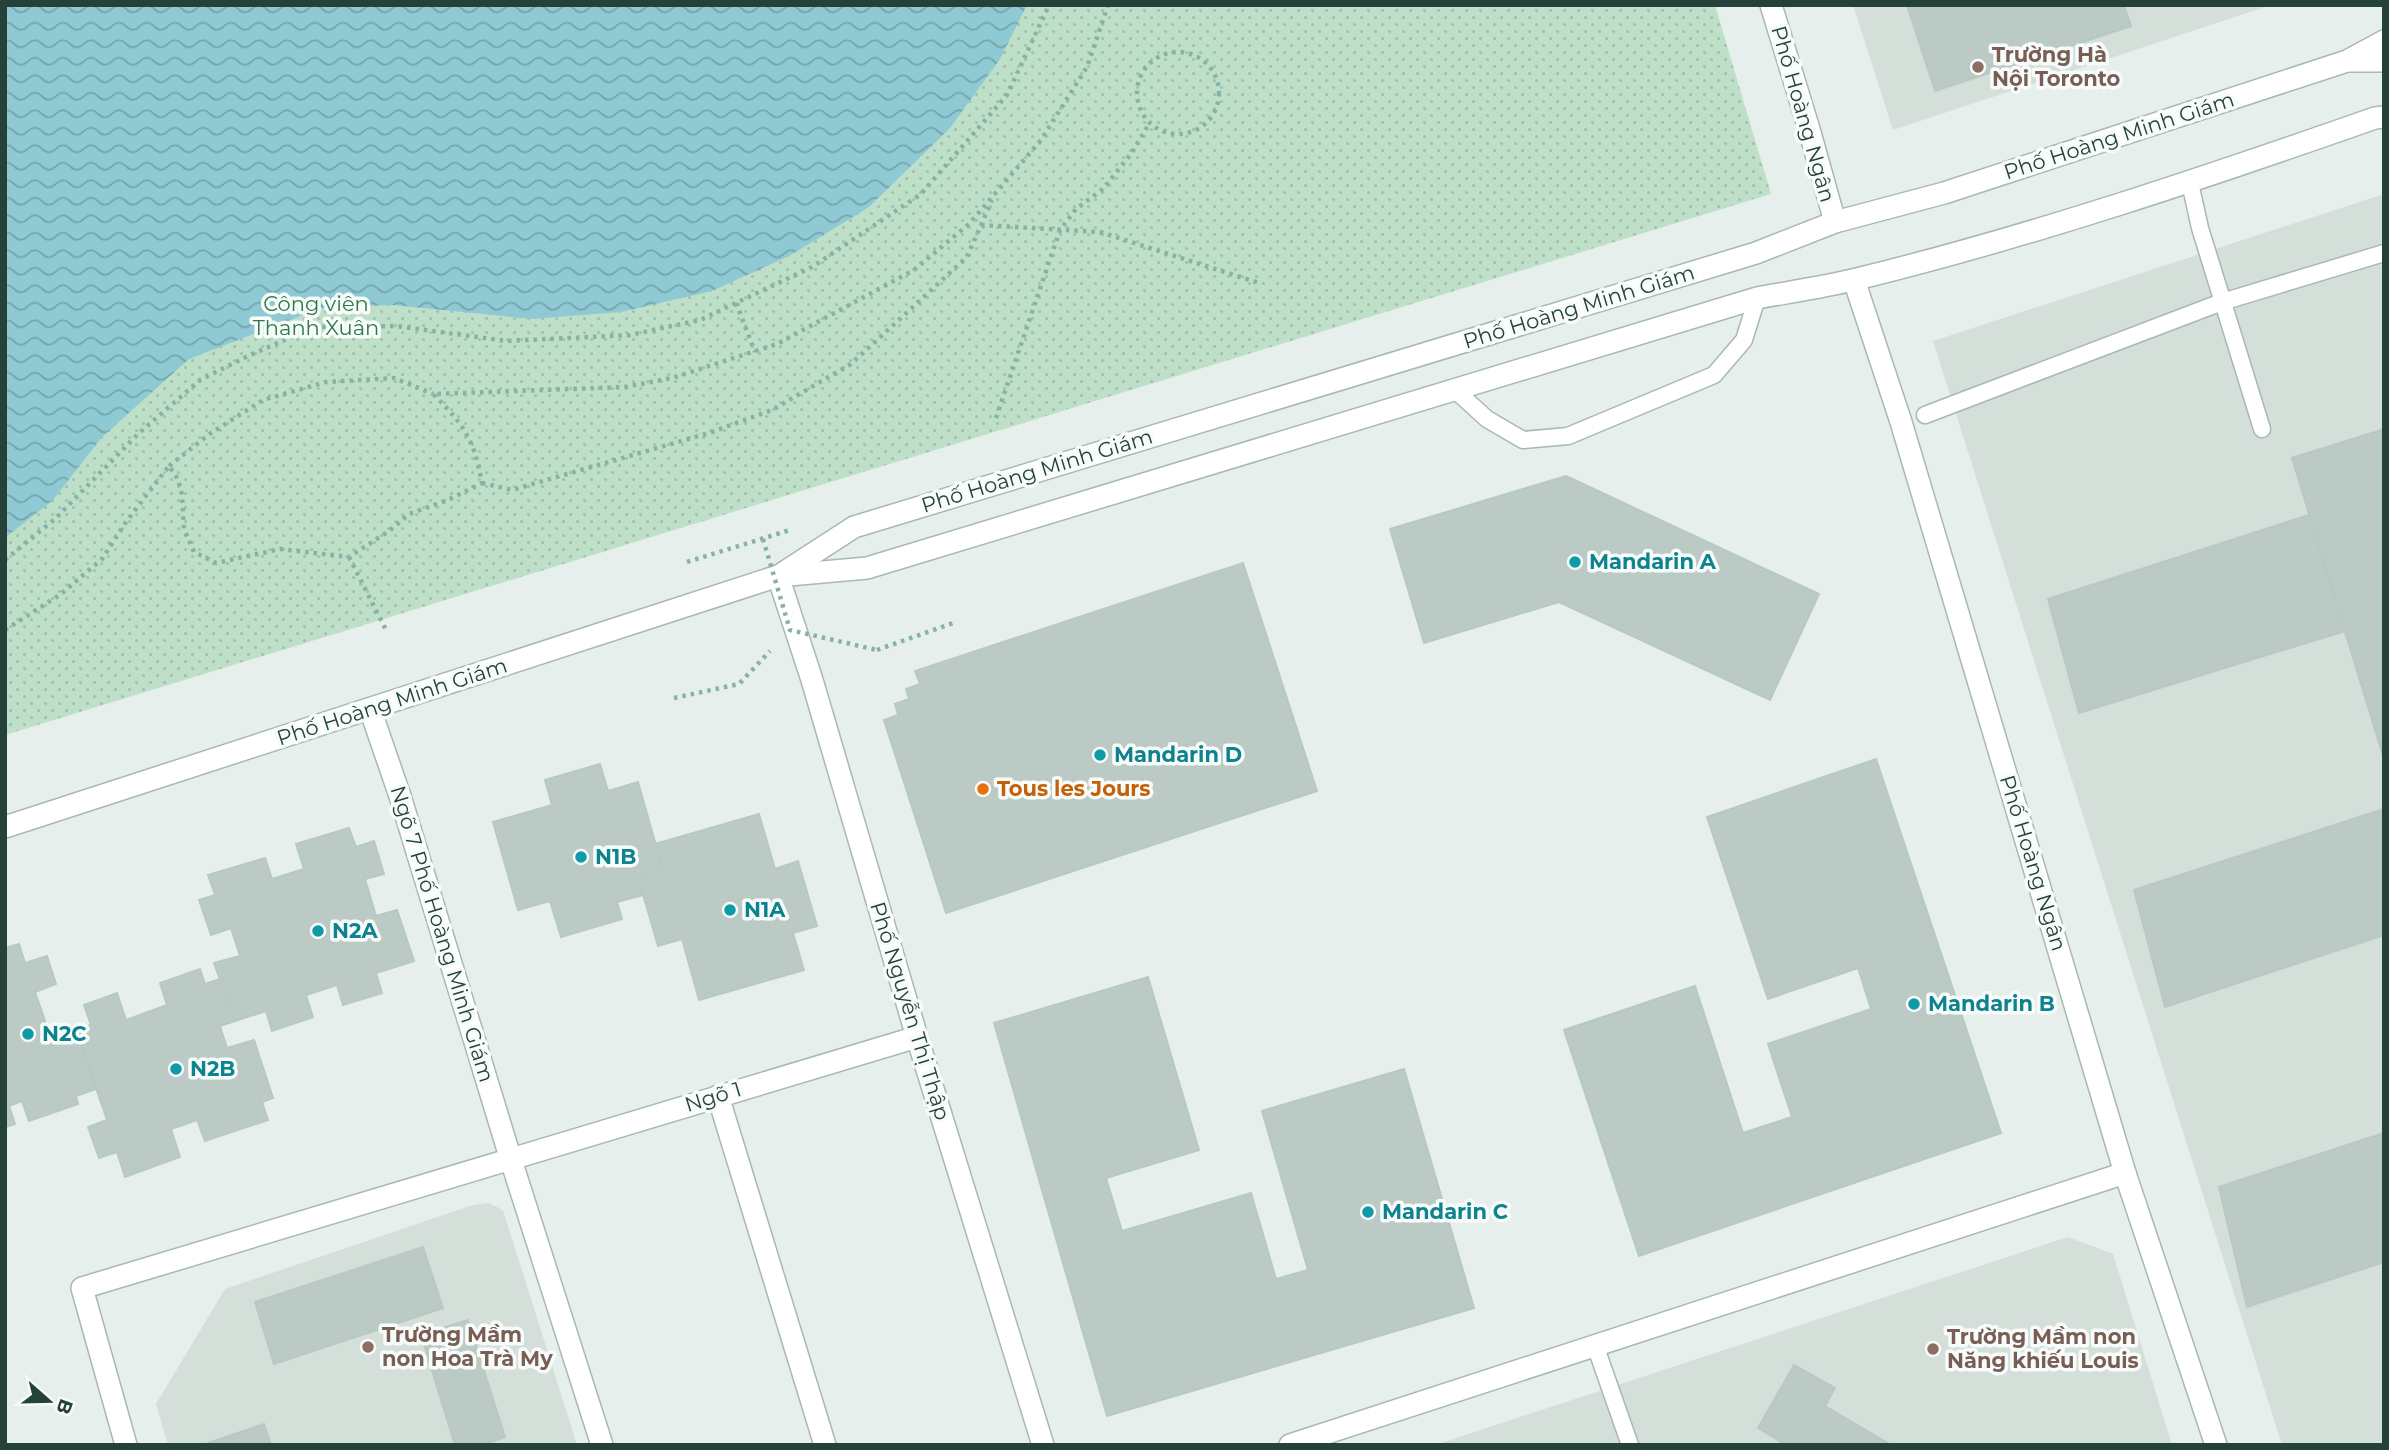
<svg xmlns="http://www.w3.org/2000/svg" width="2389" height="1450" viewBox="0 0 2389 1450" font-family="Montserrat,sans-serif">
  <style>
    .built { fill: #d4dfda }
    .park { fill: url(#park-dots) }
    .water { fill: url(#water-waves) }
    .building { fill: #bbcac4; stroke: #b8c9c2; stroke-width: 2 }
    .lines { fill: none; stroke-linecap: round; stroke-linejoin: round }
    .service-casing { stroke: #a8b8b2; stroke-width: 19 }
    .minor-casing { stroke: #a8b8b2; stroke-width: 24 }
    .tertiary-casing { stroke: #a8b8b2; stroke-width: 24 }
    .path { stroke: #86b3a5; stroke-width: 4.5; stroke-dasharray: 3.5 5; stroke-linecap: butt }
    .service { stroke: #fff; stroke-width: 16 }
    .minor { stroke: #fff; stroke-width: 21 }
    .tertiary { stroke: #fff; stroke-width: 21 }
    .path-bridge { stroke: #86b3a5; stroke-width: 4.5; stroke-dasharray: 3.5 5; stroke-linecap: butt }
    .education-dot { fill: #8d6e63; stroke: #f7fbf9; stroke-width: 2.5 }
    .culture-dot { fill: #0f9aa8; stroke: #f7fbf9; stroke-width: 2.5 }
    .food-dot { fill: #e8710a; stroke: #f7fbf9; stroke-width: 2.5 }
    .labels { text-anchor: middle; stroke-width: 7; stroke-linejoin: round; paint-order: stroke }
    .education-label { font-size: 21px; font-weight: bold; fill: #785e54; stroke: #f7fbf9; text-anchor: start }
    .street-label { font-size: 21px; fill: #24423a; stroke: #f7fbf9 }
    .park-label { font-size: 21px; fill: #2d7a4b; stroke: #f7fbf9 }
    .culture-label { font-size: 21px; font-weight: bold; fill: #0d838f; stroke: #f7fbf9; text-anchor: start }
    .food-label { font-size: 21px; font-weight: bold; fill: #c56008; stroke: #f7fbf9; text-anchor: start }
  </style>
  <defs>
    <pattern id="park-dots" width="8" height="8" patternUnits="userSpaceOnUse" patternTransform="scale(1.75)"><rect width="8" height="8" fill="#bfe0c8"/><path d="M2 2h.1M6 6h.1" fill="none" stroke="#a4c1ad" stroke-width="1.8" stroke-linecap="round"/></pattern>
    <pattern id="water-waves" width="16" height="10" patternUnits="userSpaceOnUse" patternTransform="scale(1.75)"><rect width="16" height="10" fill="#8ec9d4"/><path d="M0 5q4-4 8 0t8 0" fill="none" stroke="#74a5ad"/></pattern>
  </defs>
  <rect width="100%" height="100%" fill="#e6efeb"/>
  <!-- built -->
  <g class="built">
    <path d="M1853,5H2271L1893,130Z"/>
    <path d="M2384,194V1445H2282L1933,341Z"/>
    <path d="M489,1203L503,1210L577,1445H168L156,1404L225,1289L473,1205Z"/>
    <path d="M2068,1237L2113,1254L2172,1445H1435Z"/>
  </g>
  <!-- park -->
  <path class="park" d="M5,5H1715L1771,194L5,735Z"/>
  <!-- water -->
  <path class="water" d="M5,5H1027L1000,59L950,128L869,207L791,255L712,291L621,312L531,319L393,305L321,308L189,359L102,437L53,500L5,538Z"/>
  <!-- building -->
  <g class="building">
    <path d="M1907,5H2124L2131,26L1935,91Z"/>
    <path d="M2384,429V759L2292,458Z"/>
    <path d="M1566,476L1819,594L1770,700L1559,602L1424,643L1390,529Z"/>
    <path d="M2309,515L2345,631L2079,713L2048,599Z"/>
    <path d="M1243,563L1317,791L946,913L884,720L898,715L895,704L909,699L906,689L920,684L915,671Z"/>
    <path d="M1876,759L2001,1133L1639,1256L1564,1030L1695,986L1743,1133L1792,1117L1768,1044L1871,1009L1858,968L1768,999L1707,817Z"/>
    <path d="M600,764L608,791L638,782L663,870L638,877L643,895L617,902L622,919L561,937L550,901L518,910L493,822L552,805L545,780Z"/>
    <path d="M2384,809V935L2165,1007L2134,890Z"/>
    <path d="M759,814L775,869L798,861L817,926L793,933L804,970L699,1000L682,939L658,946L638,877L663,870L655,844Z"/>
    <path d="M349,828L356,847L374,841L384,874L365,879L376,916L397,910L414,961L376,973L382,993L343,1005L337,985L306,995L313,1017L272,1031L266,1011L235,1021L214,963L240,956L231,928L211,935L199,900L215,895L208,875L265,858L272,879L304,869L296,844Z"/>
    <path d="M19,944L25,963L47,956L56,984L35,992L51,1038L76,1030L96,1089L76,1096L78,1104L29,1121L22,1101L9,1106L15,1124L5,1127V948Z"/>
    <path d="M200,969L205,984L220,979L235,1021L220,1026L227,1048L254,1040L273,1098L262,1102L268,1120L205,1141L197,1120L171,1129L180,1157L125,1177L117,1152L99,1158L88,1127L107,1120L76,1030L91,1025L84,1005L117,993L126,1020L167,1005L160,983Z"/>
    <path d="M1148,977L1199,1150L1106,1178L1122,1231L1251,1193L1276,1279L1308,1270L1262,1111L1404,1069L1474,1308L1107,1416L994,1023Z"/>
    <path d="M2384,1133V1262L2247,1307L2219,1187Z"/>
    <path d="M423,1247L443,1308L274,1364L255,1302Z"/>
    <path d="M468,1320L505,1437L482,1445H455L421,1335Z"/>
    <path d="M1794,1365L1835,1388L1825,1406L1891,1445H1786L1758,1428Z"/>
    <path d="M264,1424L271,1445H208V1443Z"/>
  </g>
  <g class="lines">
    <!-- service casing -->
    <g class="service-casing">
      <g id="service">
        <path d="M2190,183L2200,228L2262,429"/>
        <path d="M1454,389L1487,419L1523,440L1568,436L1714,375L1744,340L1757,298"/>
        <path d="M1925,415L2222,302L2384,253"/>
        <path d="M1595,1345L1630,1445"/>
      </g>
    </g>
    <!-- minor casing -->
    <g class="minor-casing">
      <g id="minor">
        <path d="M778,576L812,680L917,1037L1043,1445"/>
        <path d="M370,709L400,796L511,1160L602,1445"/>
        <path d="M718,1096L825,1445"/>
        <path d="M126,1445L82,1288L917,1037"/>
        <path d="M1290,1445L2125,1173"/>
      </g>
    </g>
    <!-- tertiary casing -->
    <g class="tertiary-casing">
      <g id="tertiary">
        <path d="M1771,5L1809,129L1835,222"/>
        <path d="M2349,61H2384"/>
        <path d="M1854,280L1901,422L2125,1173L2216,1445"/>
        <path d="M783,573L854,527L1756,253L1835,222L1944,193L2347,61L2384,41"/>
        <path d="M5,827L778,576L867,568L1757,298C1790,292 1824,287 1857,279C2032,236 2204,178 2375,118L2384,117"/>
      </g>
    </g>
    <!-- path -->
    <g class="path">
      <circle cx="1178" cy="93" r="41"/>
      <path d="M981,225L1100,232L1259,283"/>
      <path d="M736,303L755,352"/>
      <path d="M996,418L1060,230L1076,209L1103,189L1131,154L1149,124"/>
      <path d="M169,466L211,433L263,400L326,382L394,378L433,394"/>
      <path d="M482,483L512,490L709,433L772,410L851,364L967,257L992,200"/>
      <path d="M349,557L386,630"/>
      <path d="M5,560L55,519L138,434L200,380L248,356L314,327L396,326L507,341L630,335L700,320L812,267L921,194L1007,95L1049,5"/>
      <path d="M687,562L790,530"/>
      <path d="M5,630L61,594L102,559L126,522L169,466L178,479L182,495L184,529L194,552L216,563L280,549L349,557L389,531L409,514L448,500L482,483C474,439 464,425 433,394L625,387L672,378L777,344L914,270L969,224L1041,140L1087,67L1108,5"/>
      <path d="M877,650L956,622"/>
      <path d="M674,698L739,684L770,651"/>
    </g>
    <!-- service -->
    <use href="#service" class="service"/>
    <!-- minor -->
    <use href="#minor" class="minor"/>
    <!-- tertiary -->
    <use href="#tertiary" class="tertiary"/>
    <!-- path-bridge -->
    <path class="path-bridge" d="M763,539L790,630L877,650"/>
  </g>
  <!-- markers -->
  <g class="education-dot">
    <circle cx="1978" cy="67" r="7"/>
    <circle cx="368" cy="1347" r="7"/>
    <circle cx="1933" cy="1349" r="7"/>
  </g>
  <g class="culture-dot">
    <circle cx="1575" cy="562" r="7"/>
    <circle cx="1100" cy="755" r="7"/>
    <circle cx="581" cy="857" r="7"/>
    <circle cx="730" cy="910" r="7"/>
    <circle cx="318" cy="931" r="7"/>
    <circle cx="1914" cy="1004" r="7"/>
    <circle cx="28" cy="1034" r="7"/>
    <circle cx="176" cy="1069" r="7"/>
    <circle cx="1368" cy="1212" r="7"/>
  </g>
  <circle class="food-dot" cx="983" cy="789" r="7"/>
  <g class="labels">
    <!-- education labels -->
    <g class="education-label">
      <text x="1992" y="62">Trường Hà<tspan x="1992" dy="24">Nội Toronto</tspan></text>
      <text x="382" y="1342">Trường Mầm<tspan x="382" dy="24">non Hoa Trà My</tspan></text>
      <text x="1947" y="1344">Trường Mầm non<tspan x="1947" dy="24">Năng khiếu Louis</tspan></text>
    </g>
    <!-- street labels -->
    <g class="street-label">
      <text transform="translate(1803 114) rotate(74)" y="7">Phố Hoàng Ngân</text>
      <text transform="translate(2119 136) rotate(-18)" y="7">Phố Hoàng Minh Giám</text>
      <text transform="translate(1579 307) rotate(-17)" y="7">Phố Hoàng Minh Giám</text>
      <text transform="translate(1037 471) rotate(-17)" y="7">Phố Hoàng Minh Giám</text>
      <text transform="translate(392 702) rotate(-18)" y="7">Phố Hoàng Minh Giám</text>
      <text transform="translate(2033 863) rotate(73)" y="7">Phố Hoàng Ngân</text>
      <text transform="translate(442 934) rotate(73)" y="7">Ngõ 7 Phố Hoàng Minh Giám</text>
      <text transform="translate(910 1011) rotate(73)" y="7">Phố Nguyễn Thị Thập</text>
      <text transform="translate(713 1097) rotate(-17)" y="7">Ngõ 1</text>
    </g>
    <!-- park labels -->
    <g class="park-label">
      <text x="316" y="311">Công viên<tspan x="316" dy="24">Thanh Xuân</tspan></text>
    </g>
    <!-- culture labels -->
    <g class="culture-label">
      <text x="1589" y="569">Mandarin A</text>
      <text x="1114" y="762">Mandarin D</text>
      <text x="595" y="864">N1B</text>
      <text x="744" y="917">N1A</text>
      <text x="332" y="938">N2A</text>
      <text x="1928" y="1011">Mandarin B</text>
      <text x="42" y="1041">N2C</text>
      <text x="190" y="1076">N2B</text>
      <text x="1382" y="1219">Mandarin C</text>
    </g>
    <!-- food labels -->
    <g class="food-label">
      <text x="997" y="796">Tous les Jours</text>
    </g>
  </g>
  <!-- border -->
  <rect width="2389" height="1450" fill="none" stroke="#24423a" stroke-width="14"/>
  <!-- north arrow -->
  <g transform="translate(49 1401) rotate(110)" stroke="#f7fbf9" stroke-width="5" paint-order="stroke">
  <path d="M0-5L12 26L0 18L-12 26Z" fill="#24423a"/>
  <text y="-10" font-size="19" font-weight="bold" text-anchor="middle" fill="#24423a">B</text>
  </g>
</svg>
